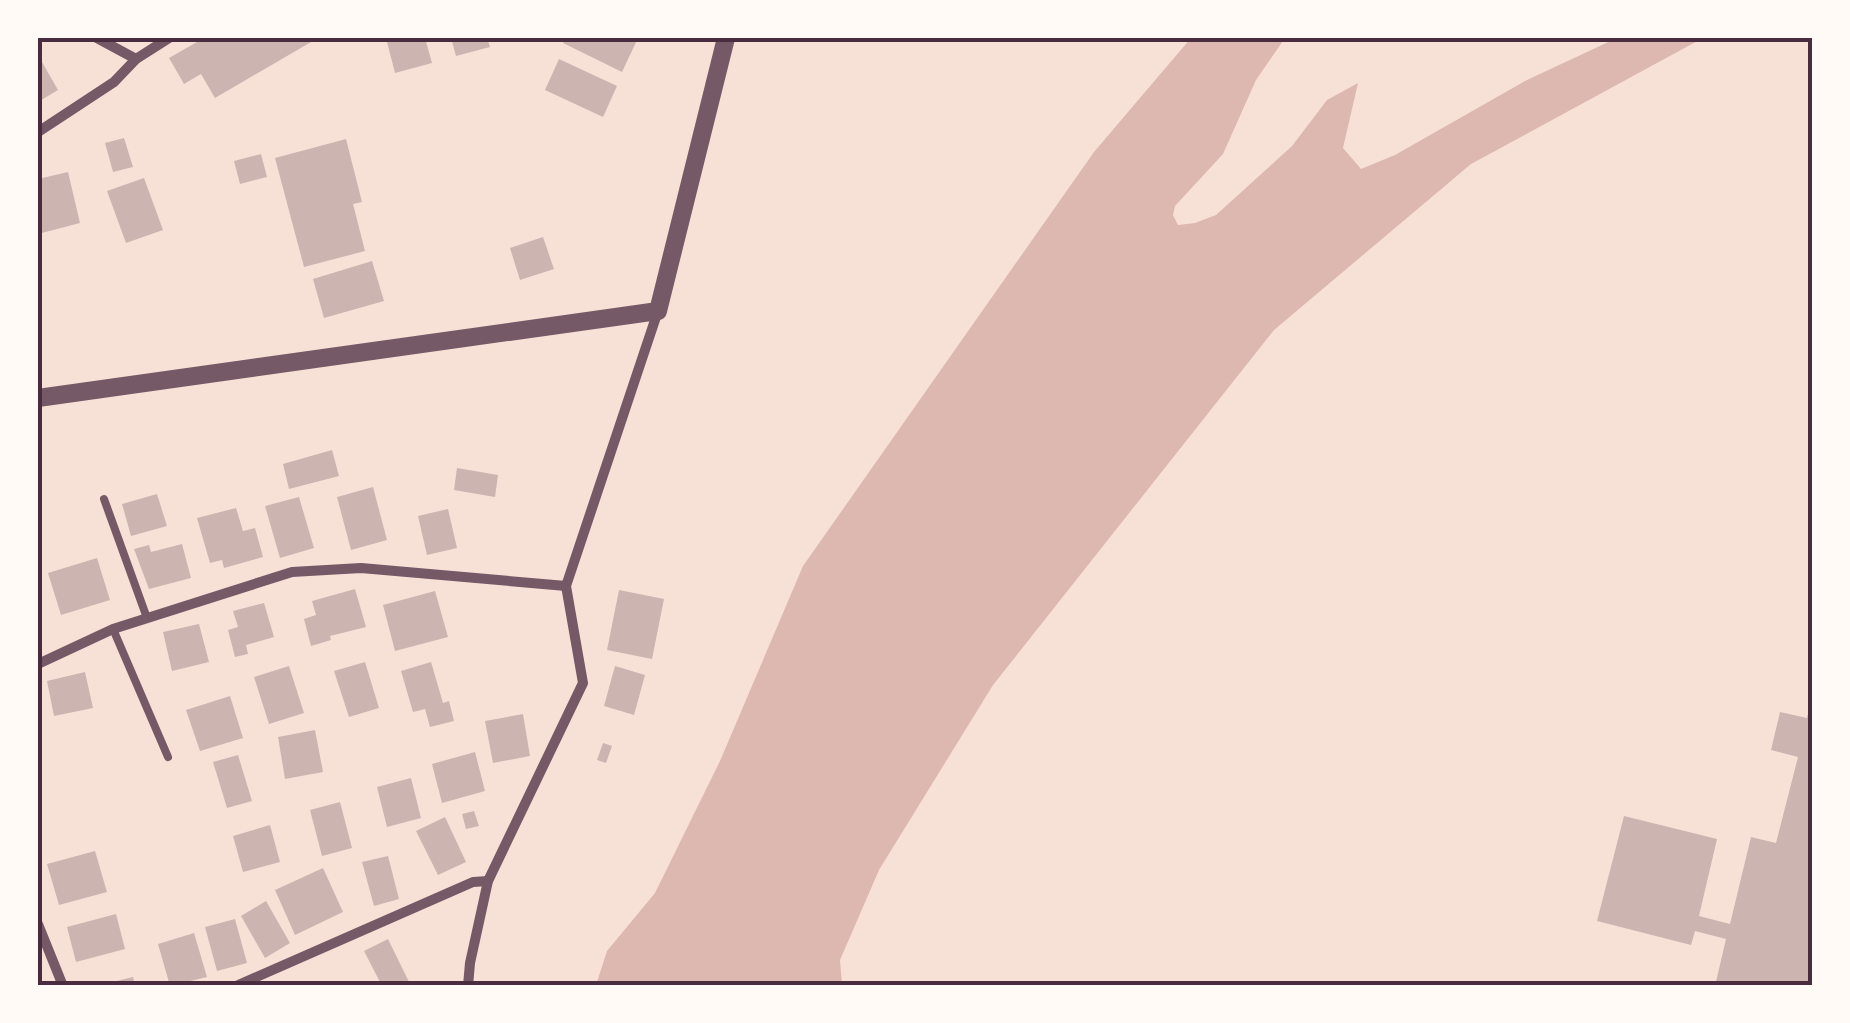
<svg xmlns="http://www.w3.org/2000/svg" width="1850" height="1023" viewBox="0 0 1850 1023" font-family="Lato,sans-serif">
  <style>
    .water { fill: #dcb8b0 }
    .building { fill: #ccb4b1 }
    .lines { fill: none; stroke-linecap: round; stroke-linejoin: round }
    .service { stroke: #755966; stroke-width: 8 }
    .minor { stroke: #755966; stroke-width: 10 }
    .tertiary { stroke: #755966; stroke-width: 18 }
    .neatline { fill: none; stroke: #4a2c40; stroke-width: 4 }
  </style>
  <rect width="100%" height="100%" fill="#f7e1d7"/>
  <!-- water -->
  <path class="water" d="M1191,38H1285L1256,80L1223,154L1175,206L1173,215L1178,225L1195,223L1216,215L1292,146L1327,100L1358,83L1343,148L1361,169L1395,155L1527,80L1617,38H1703L1471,164L1274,330L993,685L879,870L840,960L842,985H596L607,951L655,893L720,761L803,566L1094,152Z"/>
  <!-- building -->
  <g class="building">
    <path d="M204,38H237L239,41L244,38H318L215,98L201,74L184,84L169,58Z"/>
    <path d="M386,38H425L432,63L395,73Z"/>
    <path d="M451,38H487L490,47L456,56Z"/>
    <path d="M566,38H638L622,72L563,43Z"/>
    <path d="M38,55L58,90L38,102Z"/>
    <path d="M559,59L617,86L603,117L545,90Z"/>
    <path d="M124,138L133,167L113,172L105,143Z"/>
    <path d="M346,139L362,202L353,204L365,251L304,267L275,158Z"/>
    <path d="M261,154L267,177L240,184L234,161Z"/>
    <path d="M68,172L80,223L38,234V179Z"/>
    <path d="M144,178L163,230L126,243L107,191Z"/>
    <path d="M543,237L554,269L520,280L510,248Z"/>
    <path d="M372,261L384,301L324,318L313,279Z"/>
    <path d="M332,450L339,476L289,489L283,464Z"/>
    <path d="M457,468L498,475L495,497L454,490Z"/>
    <path d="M373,487L387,540L351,550L337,497Z"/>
    <path d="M157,494L167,526L131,536L122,504Z"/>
    <path d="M299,497L314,548L280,558L265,506Z"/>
    <path d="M236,508L243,531L255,528L263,557L224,568L222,560L210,563L197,518Z"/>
    <path d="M448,509L457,548L427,555L418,516Z"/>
    <path d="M182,544L191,578L149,589L134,549L149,545L151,552Z"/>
    <path d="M97,558L110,600L61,615L48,573Z"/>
    <path d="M355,589L366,627L330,636L331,640L311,646L304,619L316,615L312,601Z"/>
    <path d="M619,590L664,599L652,659L607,650Z"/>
    <path d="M435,591L448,637L395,651L383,605Z"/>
    <path d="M264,603L274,637L246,645L248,654L235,657L228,630L238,627L233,611Z"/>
    <path d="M199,624L209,662L172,671L163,632Z"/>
    <path d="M365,662L379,708L349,717L334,671Z"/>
    <path d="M431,662L443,703L449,701L454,721L430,727L425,709L413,712L401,671Z"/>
    <path d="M289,666L304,713L269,724L254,677Z"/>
    <path d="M615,666L645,675L634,715L604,706Z"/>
    <path d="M85,672L93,708L54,716L47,681Z"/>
    <path d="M230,696L243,738L200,751L186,710Z"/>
    <path d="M1811,700L1812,986H1715L1726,939L1695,931L1691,945L1597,921L1624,816L1717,839L1699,916L1730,924L1751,837L1776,843L1798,757L1771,750L1780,712L1807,718Z"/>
    <path d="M523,714L530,756L493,763L485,721Z"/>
    <path d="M315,730L323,772L285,779L278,737Z"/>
    <path d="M603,743L612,746L606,763L597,760Z"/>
    <path d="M475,752L485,791L442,803L432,764Z"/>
    <path d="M238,755L252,801L227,808L213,762Z"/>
    <path d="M411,778L421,818L387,827L377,787Z"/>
    <path d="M340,802L352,848L322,856L310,810Z"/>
    <path d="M474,811L479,826L466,829L462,814Z"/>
    <path d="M445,817L466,862L438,875L416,831Z"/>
    <path d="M270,825L280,862L243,872L233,836Z"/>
    <path d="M95,851L107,892L59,905L47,864Z"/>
    <path d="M388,856L399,899L374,906L362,862Z"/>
    <path d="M323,868L343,912L295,935L275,890Z"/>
    <path d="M266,901L290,943L265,958L241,916Z"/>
    <path d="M116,914L125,949L76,962L67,927Z"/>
    <path d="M235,919L247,963L217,971L205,927Z"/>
    <path d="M194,933L207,977L170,986L158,944Z"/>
    <path d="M388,939L411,986H382L364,951Z"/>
    <path d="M133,977L135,986H104V984Z"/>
  </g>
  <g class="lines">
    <!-- service -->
    <g class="service">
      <path d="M104,499L147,618"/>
      <path d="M113,629L168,757"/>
    </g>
    <!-- minor -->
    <g class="minor">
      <path d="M97,38L136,59"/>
      <path d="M38,132L114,82L136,59L169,38"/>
      <path d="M38,664L113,629L292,572L361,568L566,586L658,311"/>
      <path d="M38,924L63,986"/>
      <path d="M236,986L473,882L488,881"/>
      <path d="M468,986L470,963L488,881L583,683L566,586"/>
    </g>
    <!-- tertiary -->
    <path class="tertiary" d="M38,398L658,311L726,38"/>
  </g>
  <!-- border -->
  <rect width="1850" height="1023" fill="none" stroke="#fffaf5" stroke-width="80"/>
  <rect x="40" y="40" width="1770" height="943" class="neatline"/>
</svg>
